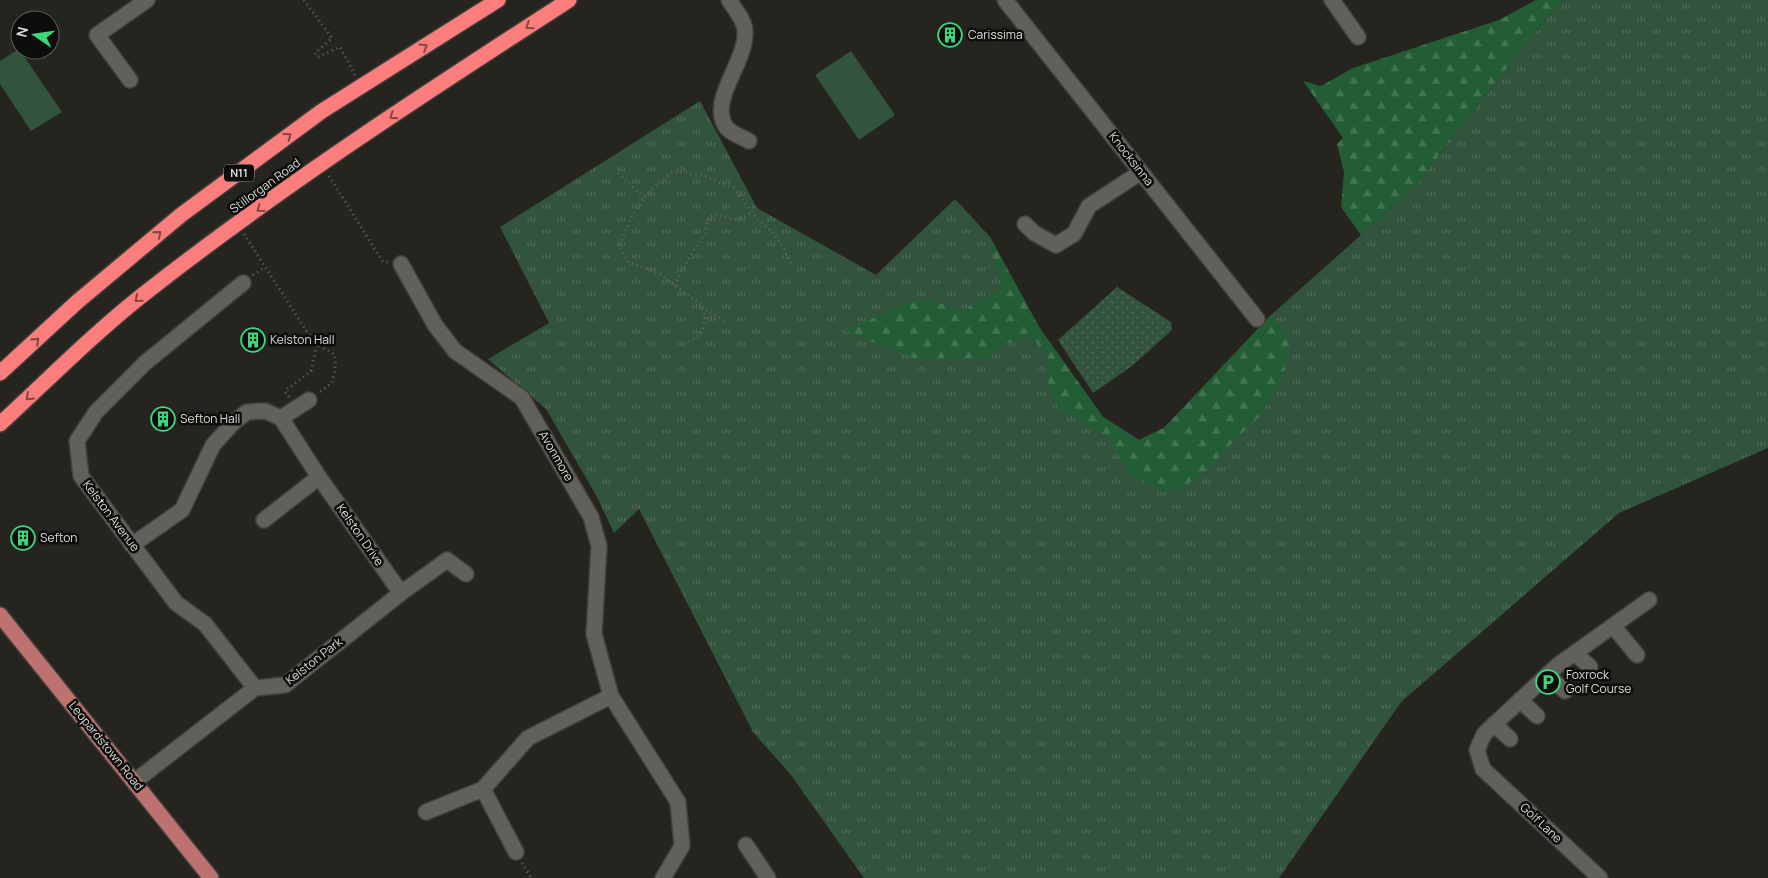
<svg xmlns="http://www.w3.org/2000/svg" width="1768" height="878" viewBox="0 0 1768 878" font-family="Manrope,sans-serif">
  <style>
    .grass { fill: url(#grass-tufts) }
    .forest { fill: url(#forest-firs) }
    .park { fill: url(#park-dots) }
    .pitch { fill: #33543c }
    .lines { fill: none; stroke-linecap: round; stroke-linejoin: round }
    .minor-casing { stroke: #403f3b; stroke-width: 18 }
    .major-casing { stroke: #403f3b; stroke-width: 18 }
    .highway-casing { stroke: #403f3b; stroke-width: 18 }
    .path { stroke: #666560; stroke-width: 3; stroke-dasharray: 1 4; stroke-linecap: butt }
    .minor { stroke: #61605b; stroke-width: 15 }
    .major { stroke: #bd726f; stroke-width: 15 }
    .highway { stroke: #fb7e7d; stroke-width: 15 }
    .oneway { stroke: #844644 }
    .labels { text-anchor: middle; stroke-width: 5; stroke-linejoin: round; paint-order: stroke }
    .shield { fill: #0d0d0b; stroke: #9f9e9b; stroke-width: 1 }
    .shield-label { font-size: 11px; font-weight: bold; fill: #dddcd9 }
    .poi-label { font-size: 12px; fill: #dddcd9; stroke: #0d0d0b; text-anchor: start }
    .street-label { font-size: 12px; fill: #dddcd9; stroke: #0d0d0b }
  </style>
  <defs>
    <pattern id="grass-tufts" width="24" height="20" patternUnits="userSpaceOnUse" patternTransform="scale(1.25)"><rect width="24" height="20" fill="#33543c"/><path d="M3 7l-1-3M5 7V3M7 7l1-3M15 17l-1-3M17 17v-4M19 17l1-3" fill="none" stroke="#506c58"/></pattern>
    <pattern id="forest-firs" width="22" height="20" patternUnits="userSpaceOnUse" patternTransform="scale(1.25)"><rect width="22" height="20" fill="#235d36"/><path d="M5 1l3.5 6h-7zM16 11l3.5 6h-7z" fill="#427452"/></pattern>
    <pattern id="park-dots" width="8" height="8" patternUnits="userSpaceOnUse" patternTransform="scale(1.25)"><rect width="8" height="8" fill="#33543c"/><path d="M2 2h.1M6 6h.1" fill="none" stroke="#506c58" stroke-width="1.8" stroke-linecap="round"/></pattern>
  </defs>
  <rect width="100%" height="100%" fill="#25241f"/>
  <!-- grass -->
  <path class="grass" d="M1563,0H1768V448L1619,513L1401,702L1279,878H864L791,775L753,732L639,509L614,533L597,497L546,409L488,359L549,323L500,227L700,101L757,208L876,275L955,199L990,237L1039,327L1103,417L1139,440L1164,428L1271,315L1414,188L1535,32Z"/>
  <!-- forest -->
  <g class="forest">
    <path d="M1536,0H1563L1535,32L1414,188L1361,235L1341,207L1344,172L1337,144L1343,138L1303,81L1321,86L1353,68L1499,20Z"/>
    <path d="M990,237L1039,327L1103,417L1139,440L1164,428L1271,315L1291,341L1279,388L1256,420L1229,446L1208,469L1183,488L1161,492L1126,470L1111,439L1058,407L1049,391L1047,355L1031,336L1003,345L988,358H914L844,331L920,298L964,310L1002,289Z"/>
  </g>
  <!-- park -->
  <path class="park" d="M1117,287L1171,322L1172,330L1132,366L1093,393L1058,340Z"/>
  <!-- pitch -->
  <g class="pitch">
    <path d="M19,49L62,112L31,131L0,84V61Z"/>
    <path d="M851,51L895,115L859,140L815,75Z"/>
  </g>
  <g class="lines">
    <!-- minor casing -->
    <g class="minor-casing">
      <g id="minor">
        <path d="M729,0C734,8 745,21 745,31C747,62 708,100 726,127C730,133 742,137 749,141"/>
        <path d="M1005,0L1257,319"/>
        <path d="M1332,0L1358,37"/>
        <path d="M130,80L97,35L147,0"/>
        <path d="M1025,224L1034,233L1056,245L1074,234L1089,206L1141,172"/>
        <path d="M401,264L435,325L455,351L522,398L591,517L599,546L594,634L611,696L678,802L682,846L663,878"/>
        <path d="M243,283L145,363L96,412L77,441L81,476L176,603L205,624L255,688"/>
        <path d="M281,418L309,400"/>
        <path d="M264,520L319,477"/>
        <path d="M132,545L182,510L213,445L234,422L247,412L265,411L281,418L319,477L401,593"/>
        <path d="M1613,626L1637,655"/>
        <path d="M1575,653L1590,667"/>
        <path d="M1547,675L1565,691"/>
        <path d="M1520,700L1537,716"/>
        <path d="M1494,724L1510,739"/>
        <path d="M134,782L255,688L285,685L401,593L447,560L466,574"/>
        <path d="M483,789L516,852"/>
        <path d="M426,812L483,789L528,738L611,696"/>
        <path d="M746,845L768,878"/>
        <path d="M1600,878L1483,769L1477,750L1484,734L1558,665L1649,600"/>
      </g>
    </g>
    <!-- major casing -->
    <g class="major-casing">
      <path id="major" d="M0,615L211,878"/>
    </g>
    <!-- highway casing -->
    <g class="highway-casing">
      <g id="highway">
        <path d="M0,373L77,302L181,215L322,111L498,0"/>
        <path d="M0,424C49,379 96,331 149,290C283,185 427,92 569,0"/>
      </g>
    </g>
    <!-- path -->
    <g class="path">
      <path d="M304,0L332,38L315,53L318,57L340,47L355,75"/>
      <path d="M618,173L644,198"/>
      <path d="M329,176L383,262H388"/>
      <path d="M244,234L307,332L317,344L335,355V370L332,383L320,392"/>
      <path d="M253,275L265,267"/>
      <path d="M674,285L696,246L706,233L707,220L714,214C731,219 734,224 751,212"/>
      <path d="M702,307L724,321"/>
      <path d="M689,342L700,335L703,329L705,317L701,305L660,274L628,262L619,247L632,216L646,195L672,172H682L707,177L734,188L757,219L771,231L783,247L792,266"/>
      <path d="M289,397L285,391L311,371L317,344"/>
      <path d="M522,863L531,878"/>
    </g>
    <!-- minor -->
    <use href="#minor" class="minor"/>
    <!-- major -->
    <use href="#major" class="major"/>
    <!-- highway -->
    <use href="#highway" class="highway"/>
  </g>
  <!-- one-way arrows -->
  <defs><path id="oneway-chevron" d="M-2-3.5L2.5 0L-2 3.5" fill="none" stroke-width="1.6" stroke-linecap="round" stroke-linejoin="round" transform="scale(1.25)"/></defs>
  <g class="oneway">
    <use href="#oneway-chevron" transform="translate(529 26) rotate(147)"/>
    <use href="#oneway-chevron" transform="translate(424 47) rotate(-32)"/>
    <use href="#oneway-chevron" transform="translate(393 116) rotate(146)"/>
    <use href="#oneway-chevron" transform="translate(288 136) rotate(-36)"/>
    <use href="#oneway-chevron" transform="translate(260 209) rotate(144)"/>
    <use href="#oneway-chevron" transform="translate(158 234) rotate(-40)"/>
    <use href="#oneway-chevron" transform="translate(138 299) rotate(139)"/>
    <use href="#oneway-chevron" transform="translate(36 341) rotate(-43)"/>
    <use href="#oneway-chevron" transform="translate(29 397) rotate(137)"/>
  </g>
  <!-- icons -->
  <defs>
    <g id="building-ring" transform="scale(1.25)"><circle r="9.5" fill="#0d0d0b" stroke="#3dd77e" stroke-width="1.5"/><path d="M-4-6H4V6H1V3H-1V6H-4ZM-2.5-4.3h1.7v1.8h-1.7ZM.8-4.3h1.7v1.8H.8ZM-2.5-1h1.7V.8h-1.7ZM.8-1h1.7V.8H.8Z" fill="#3dd77e"/></g>
    <g id="parking-ring" transform="scale(1.25)"><circle r="9.5" fill="#0d0d0b" stroke="#3dd77e" stroke-width="1.5"/><path d="M-3.5-5.5H1a3.5 3.5 0 0 1 0 7H-1V5.5H-3.5ZM-1-3.4V-.6H.8a1.4 1.4 0 0 0 0-2.8Z" fill="#3dd77e"/></g>
  </defs>
  <g fill-rule="evenodd">
    <use href="#building-ring" x="950" y="35"/>
    <use href="#building-ring" x="253" y="340"/>
    <use href="#building-ring" x="163" y="419"/>
    <use href="#building-ring" x="23" y="538"/>
    <use href="#parking-ring" x="1548" y="682"/>
  </g>
  <g class="labels">
    <!-- shield labels -->
    <rect class="shield" x="224" y="164.5" width="30" height="17" rx="4"/>
    <g class="shield-label">
      <text x="239" y="177">N11</text>
    </g>
    <!-- poi labels -->
    <g class="poi-label">
      <text x="968" y="39">Carissima</text>
      <text x="270" y="344">Kelston Hall</text>
      <text x="180" y="423">Sefton Hall</text>
      <text x="40" y="542">Sefton</text>
      <text x="1566" y="679">Foxrock<tspan x="1566" dy="14">Golf Course</tspan></text>
    </g>
    <!-- street labels -->
    <g class="street-label">
      <text transform="translate(1131 159) rotate(52)" y="4">Knocksinna</text>
      <text transform="translate(265 186) rotate(-36)" y="4">Stillorgan Road</text>
      <text transform="translate(556 456) rotate(60)" y="4">Avonmore</text>
      <text transform="translate(111 516) rotate(53)" y="4">Kelston Avenue</text>
      <text transform="translate(360 535) rotate(55)" y="4">Kelston Drive</text>
      <text transform="translate(314 661) rotate(-38)" y="4">Kelston Park</text>
      <text transform="translate(106 746) rotate(51)" y="4">Leopardstown Road</text>
      <text transform="translate(1541 823) rotate(43)" y="4">Golf Lane</text>
    </g>
  </g>
  <!-- north arrow -->
  <g transform="translate(35 35) rotate(283)"><circle r="24" fill="#0d0d0b" stroke="#60605d"/>
  <path d="M0-4L9 19L0 12L-9 19Z" fill="#3dd77e"/>
  <text y="-8" font-size="14" font-weight="bold" text-anchor="middle" fill="#dddcd9">N</text>
  </g>
</svg>
